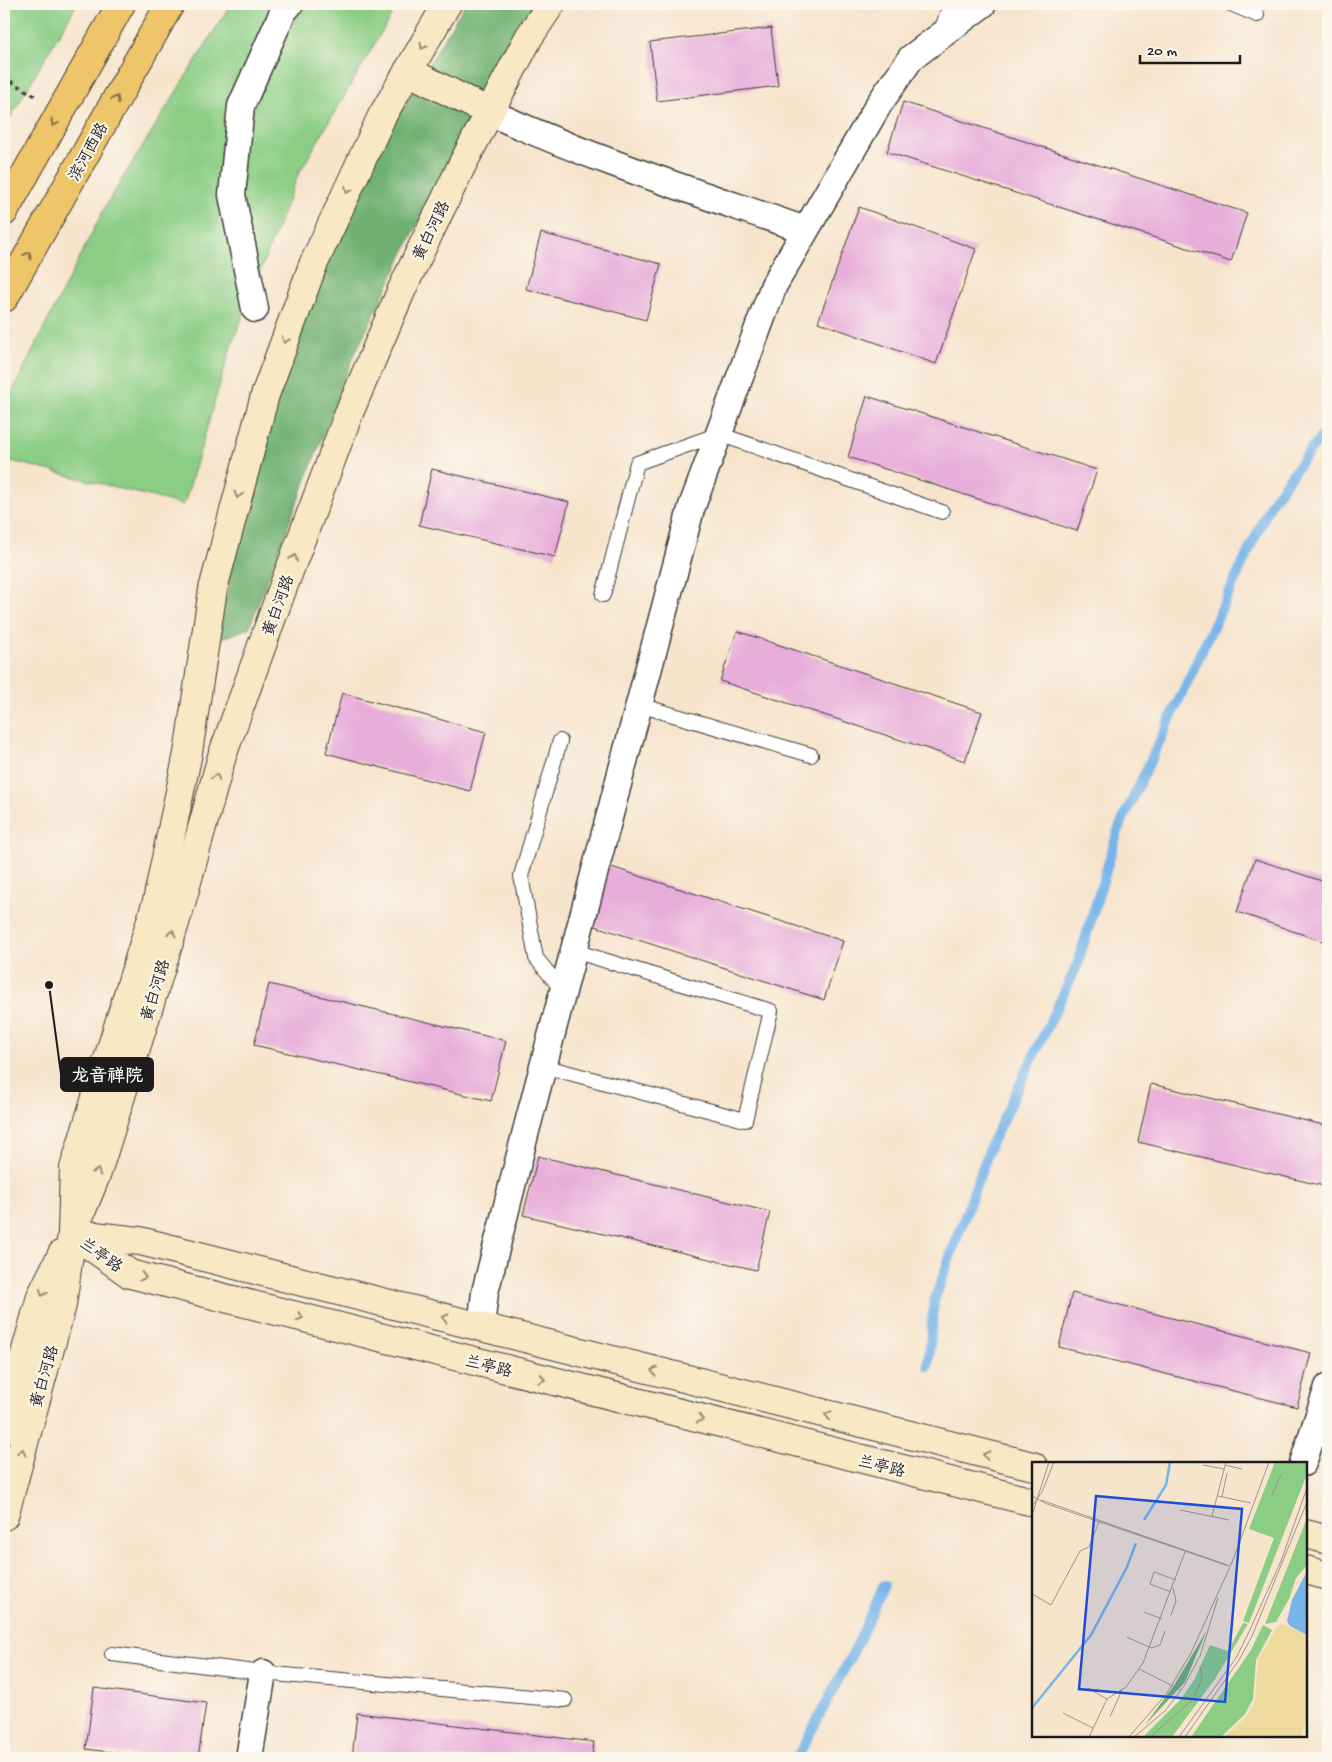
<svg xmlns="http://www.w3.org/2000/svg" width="1332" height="1762" viewBox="0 0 1332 1762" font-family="'Gochi Hand','LXGW WenKai TC',sans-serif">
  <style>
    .green { fill: #8bcd85; stroke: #547450 }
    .forest { fill: #70b072; stroke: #466647 }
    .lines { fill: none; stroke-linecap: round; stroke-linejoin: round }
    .stream { stroke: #76b4e9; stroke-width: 10 }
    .building { fill: #e8aeda }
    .lane-casing { stroke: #3d3a37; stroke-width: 16 }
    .street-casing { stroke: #3d3a37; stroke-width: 29 }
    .secondary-casing { stroke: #3d3a37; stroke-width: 30 }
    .primary-casing { stroke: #3d3a37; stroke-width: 30 }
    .path { stroke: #3d3a37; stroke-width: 3; stroke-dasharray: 4 4; stroke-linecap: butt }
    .lane { stroke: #fff; stroke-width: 14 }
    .street { stroke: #fff; stroke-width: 26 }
    .secondary { stroke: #f8e8c3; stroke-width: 28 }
    .primary { stroke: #eec569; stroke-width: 28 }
    .oneway { stroke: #958c78 }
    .oneway2 { stroke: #857042 }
    .labels { text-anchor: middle; stroke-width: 4; stroke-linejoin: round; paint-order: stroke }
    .street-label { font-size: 16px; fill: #1c1c1c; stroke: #fbf7ec }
    .inset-river { fill: none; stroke: #76b4e9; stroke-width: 2.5 }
    .inset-road { fill: none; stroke: #9f9486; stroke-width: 1 }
    .view { fill: #1d4ed8; fill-opacity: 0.15; stroke: #1d4ed8; stroke-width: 2.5 }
    .inset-edge { fill: none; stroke: #1c1c1c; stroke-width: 2.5 }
    .leader { fill: none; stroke: #1c1c1c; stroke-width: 2 }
    .callout-dot { fill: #1c1c1c; stroke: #fbf7ec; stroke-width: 2 }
    .callout { fill: #1c1c1c; stroke: #1c1c1c; stroke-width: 2 }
    .callout-label { font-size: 18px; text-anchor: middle; font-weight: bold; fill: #fff }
  </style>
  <rect width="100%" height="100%" fill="#fbf7ec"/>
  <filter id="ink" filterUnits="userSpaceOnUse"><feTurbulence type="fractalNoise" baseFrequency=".02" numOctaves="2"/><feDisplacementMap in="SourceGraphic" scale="10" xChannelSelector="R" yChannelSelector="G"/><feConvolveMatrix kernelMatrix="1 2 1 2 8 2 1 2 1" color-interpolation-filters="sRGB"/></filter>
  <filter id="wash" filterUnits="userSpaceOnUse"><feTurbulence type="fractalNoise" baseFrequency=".0096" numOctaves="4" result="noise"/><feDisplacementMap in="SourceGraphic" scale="20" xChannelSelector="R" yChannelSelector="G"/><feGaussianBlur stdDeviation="1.12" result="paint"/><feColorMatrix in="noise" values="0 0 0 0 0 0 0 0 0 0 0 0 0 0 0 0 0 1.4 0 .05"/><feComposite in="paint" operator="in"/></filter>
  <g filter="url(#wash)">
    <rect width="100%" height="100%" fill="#f7e4cd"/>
    <!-- green -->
    <g class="green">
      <path d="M4,4H77L4,128Z"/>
      <path d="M231,4H398L298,175L231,346L184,505L12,461L4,484V408L106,205Z"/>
    </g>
    <!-- forest -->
    <path class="forest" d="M465,4H538L465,126L352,360L249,628L218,640L234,554L263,437L306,309L380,145Z"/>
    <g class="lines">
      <!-- stream -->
      <g class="stream">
        <path d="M928,1366L934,1301L992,1142L1077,966L1119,828L1272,501L1328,427"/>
        <path d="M797,1758L857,1645L884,1585"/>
      </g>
    </g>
    <g id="blocks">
      <!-- building -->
      <g class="building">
        <path d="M771,28L778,86L657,101L650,42Z"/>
        <path d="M903,102L1247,213L1231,262L887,152Z"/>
        <path d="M859,207L976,249L936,364L818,322Z"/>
        <path d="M541,233L661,264L646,320L526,289Z"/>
        <path d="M867,396L1097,470L1077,531L848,457Z"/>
        <path d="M432,469L569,502L555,557L419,525Z"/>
        <path d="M737,631L982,712L965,761L720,681Z"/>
        <path d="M342,693L486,732L470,791L326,753Z"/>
        <path d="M1255,859L1328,883V943L1237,912Z"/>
        <path d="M608,866L843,941L824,1000L589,924Z"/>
        <path d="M269,984L506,1041L491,1101L254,1045Z"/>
        <path d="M1151,1084L1328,1126V1187L1138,1142Z"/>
        <path d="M538,1156L770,1212L756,1270L523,1215Z"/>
        <path d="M1072,1293L1311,1353L1297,1407L1059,1347Z"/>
        <path d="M94,1688L206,1703L198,1758H156L86,1749Z"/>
        <path d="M357,1713L594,1742L592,1758H352Z"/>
      </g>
    </g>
  </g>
  <g filter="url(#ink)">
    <use href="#blocks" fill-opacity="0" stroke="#3d3a37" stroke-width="1"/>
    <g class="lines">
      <!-- lane casing -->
      <g class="lane-casing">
        <g id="lane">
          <path d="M1231,4L1257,15"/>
          <path d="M941,32L950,4"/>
          <path d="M603,595L637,463L719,434L942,512"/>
          <path d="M639,705L811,755"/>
          <path d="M560,741L521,876L536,958L563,991"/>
          <path d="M543,1066L745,1120L771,1011L574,951"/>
          <path d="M112,1654L263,1673L565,1700"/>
        </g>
      </g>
      <!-- street casing -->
      <g class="street-casing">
        <g id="street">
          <path d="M489,112C591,159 699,193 805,230"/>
          <path d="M255,309L232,195L241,106L283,12L290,4"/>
          <path d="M481,1327L485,1292L527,1127L691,509L774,285L879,104L911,58L983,4"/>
          <path d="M1303,1463L1328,1387"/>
          <path d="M249,1758L263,1673"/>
        </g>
      </g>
      <!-- secondary casing -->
      <g class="secondary-casing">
        <g id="secondary">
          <path d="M408,71L489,112"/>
          <path d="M79,1217L97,1173L180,907L222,756L279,598L349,413L402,289L461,167L529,37L551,4"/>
          <path d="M72,1233L130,1274L1033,1502"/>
          <path d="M76,1234L140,1241L1033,1466"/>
          <path d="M4,1430L41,1296L62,1254"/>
          <path d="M4,1516L62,1305L72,1233L74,1168L157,901L188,753L213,589L265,395L313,265L382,116L447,4"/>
          <path d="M1306,1534L1328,1540"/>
          <path d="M1306,1570L1328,1576"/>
        </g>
      </g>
      <!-- primary casing -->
      <g class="primary-casing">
        <g id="primary">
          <path d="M4,212L121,4"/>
          <path d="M4,298L170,4"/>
        </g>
      </g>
      <!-- path -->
      <path class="path" d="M4,77L35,96"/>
      <!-- lane -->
      <use href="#lane" class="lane"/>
      <!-- street -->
      <use href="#street" class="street"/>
      <!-- secondary -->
      <use href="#secondary" class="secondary"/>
      <!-- primary -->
      <use href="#primary" class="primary"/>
    </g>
    <!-- one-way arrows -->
    <defs><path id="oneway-chevron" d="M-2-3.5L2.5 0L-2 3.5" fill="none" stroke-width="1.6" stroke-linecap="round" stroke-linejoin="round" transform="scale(1.25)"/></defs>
    <g class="oneway">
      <use href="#oneway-chevron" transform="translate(423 46) rotate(120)"/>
      <use href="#oneway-chevron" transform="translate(348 190) rotate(115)"/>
      <use href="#oneway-chevron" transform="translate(285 340) rotate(110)"/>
      <use href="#oneway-chevron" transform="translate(238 495) rotate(105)"/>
      <use href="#oneway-chevron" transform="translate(294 558) rotate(-69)"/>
      <use href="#oneway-chevron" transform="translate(216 777) rotate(-75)"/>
      <use href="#oneway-chevron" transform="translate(172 933) rotate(-73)"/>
      <use href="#oneway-chevron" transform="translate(97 1172) rotate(-71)"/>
      <use href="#oneway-chevron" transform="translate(143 1277) rotate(14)"/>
      <use href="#oneway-chevron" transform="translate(43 1293) rotate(113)"/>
      <use href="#oneway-chevron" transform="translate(300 1317) rotate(14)"/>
      <use href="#oneway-chevron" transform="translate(445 1318) rotate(-166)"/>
      <use href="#oneway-chevron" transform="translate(654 1371) rotate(-166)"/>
      <use href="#oneway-chevron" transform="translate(542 1379) rotate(14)"/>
      <use href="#oneway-chevron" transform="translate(828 1415) rotate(-166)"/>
      <use href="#oneway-chevron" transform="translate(700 1419) rotate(14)"/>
      <use href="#oneway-chevron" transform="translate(22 1452) rotate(-74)"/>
      <use href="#oneway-chevron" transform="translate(986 1455) rotate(-166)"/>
    </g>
    <g class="oneway2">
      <use href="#oneway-chevron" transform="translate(116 99) rotate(-61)"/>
      <use href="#oneway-chevron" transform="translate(54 123) rotate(119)"/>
      <use href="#oneway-chevron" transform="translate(28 255) rotate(-61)"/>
    </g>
  </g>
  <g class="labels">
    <!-- street labels -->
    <g class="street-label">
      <text transform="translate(87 151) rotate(-61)" y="6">滨河西路</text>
      <text transform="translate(430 230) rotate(-64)" y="6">黄白河路</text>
      <text transform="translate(277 605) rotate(-70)" y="6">黄白河路</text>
      <text transform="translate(154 990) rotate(-73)" y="6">黄白河路</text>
      <text transform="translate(102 1254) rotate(35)" y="6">兰亭路</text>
      <text transform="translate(489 1365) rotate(14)" y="6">兰亭路</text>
      <text transform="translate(43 1376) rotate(-74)" y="6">黄白河路</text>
      <text transform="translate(882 1465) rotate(14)" y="6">兰亭路</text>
    </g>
  </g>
  <!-- overview -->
  <g transform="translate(1032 1462)">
    <rect width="275" height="275" fill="#f7e4cd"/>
    <path d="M243,0H275V12L217,161L211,159L242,76L217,67ZM275,56V103L264,116L257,137L244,160L233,162ZM211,161L216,162L183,217L140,275H111L148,238L162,218L178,183L196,189ZM231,163L240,168L224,198L221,237L213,252L189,275H159L219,188Z" fill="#8bcd85"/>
    <path d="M175,168L153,220L113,263L143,222Z" fill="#70b072"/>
    <path d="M250,162L275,173V258L268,275H193L215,254L223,238L226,198L245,165Z" fill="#eeda9e"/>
    <path d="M275,109V173L258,164L255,159L260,138Z" fill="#76b4e9"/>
    <path class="inset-river" d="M112,58L134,23L138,0M0,246L59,173L95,105L104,81"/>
    <path class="inset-road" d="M171,3L192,7M193,3L210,7M240,33L249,12M0,34L15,42L197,104M186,34L219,41M190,35L195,11M9,38L195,103M0,44L10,30L22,0M148,48L197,58M0,53L17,0M180,54L194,0M139,130L118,122L122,110L144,118M0,132L19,143L48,89L57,85L67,60M112,150L130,157M139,153L144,139L141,126M95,175L119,186L128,183L133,169M107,207L149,228M56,226L75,237M31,251L61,266M78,255L90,228M57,275L75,237L94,225L111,201L153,90M97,275L135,231L159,191L201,98L237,0M102,275L133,249L152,224L168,194L186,136M118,275L162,236L170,216L168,204M147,275L204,196L216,172L249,99L275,26M153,275L207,198L220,174L275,40"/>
    <path class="view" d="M64,34L210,47L193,240L47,227Z"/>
    <rect width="275" height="275" class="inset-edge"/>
  </g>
  <!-- callouts -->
  <path class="leader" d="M49 985L61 1074"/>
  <circle class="callout-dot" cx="49" cy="985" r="5"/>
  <rect class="callout" x="61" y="1058" width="92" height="33" rx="5"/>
  <g class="callout-label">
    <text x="107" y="1081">龙音禅院</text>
  </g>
  <!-- margin -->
  <rect width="1332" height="1762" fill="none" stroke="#fbf7ec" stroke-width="20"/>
  <!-- scale -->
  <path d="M1140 55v8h100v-8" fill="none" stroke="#1c1c1c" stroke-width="2.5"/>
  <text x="1147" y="55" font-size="15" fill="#1c1c1c" stroke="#fbf7ec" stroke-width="4" paint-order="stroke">20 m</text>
</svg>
